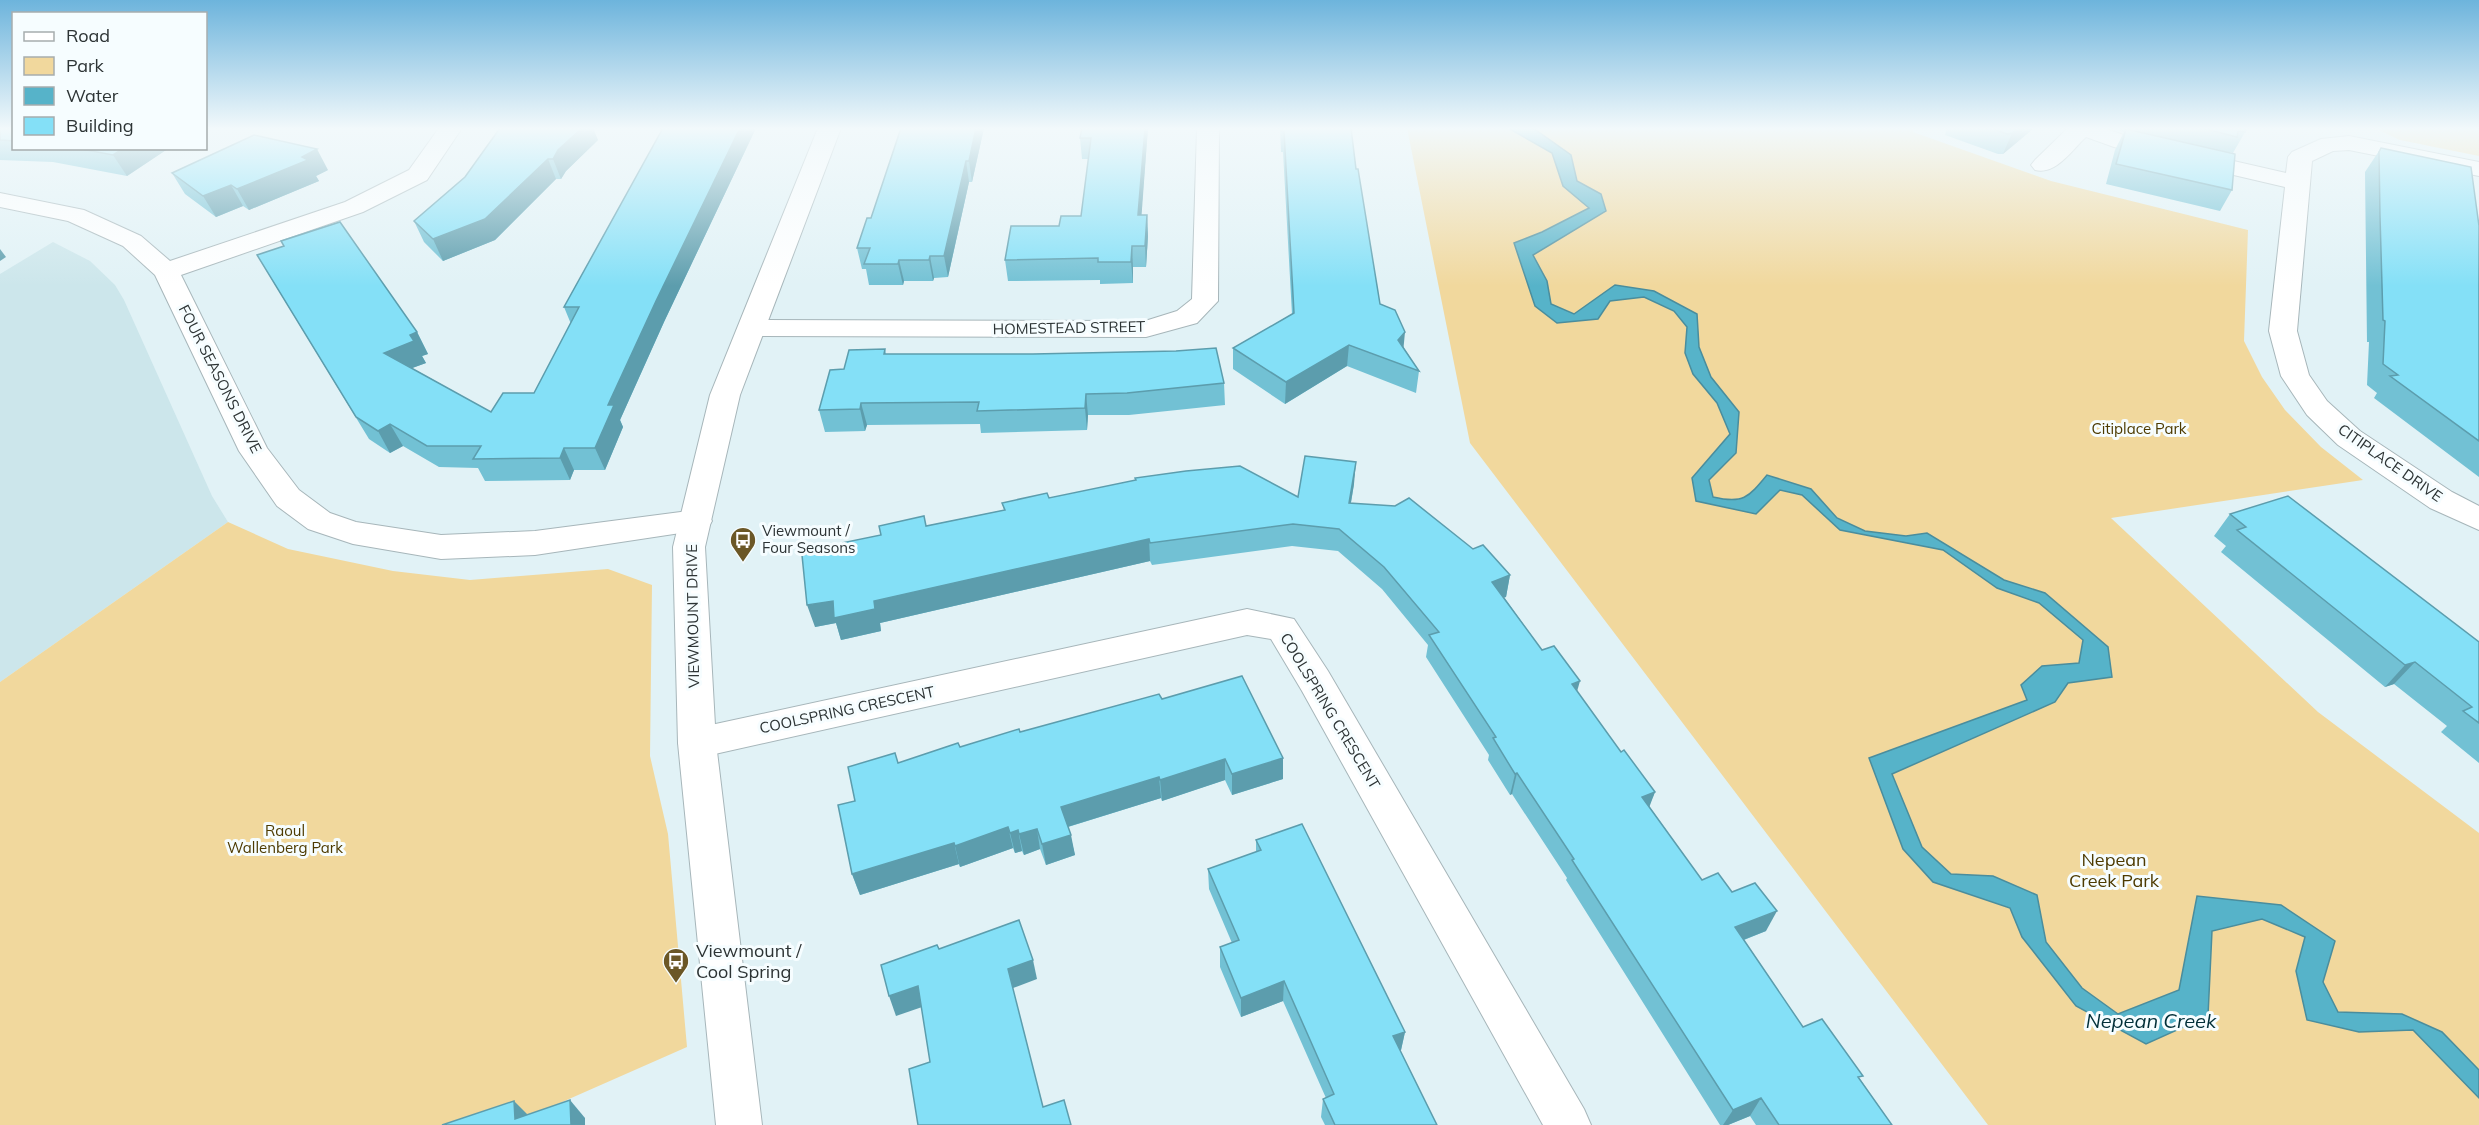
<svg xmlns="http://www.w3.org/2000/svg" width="2479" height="1125" viewBox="0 0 2479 1125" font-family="Mulish,sans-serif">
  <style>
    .built { fill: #cce6eb }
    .green { fill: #f1d89d }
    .water { fill: #56b3c9; stroke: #4a8d9d; stroke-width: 1.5 }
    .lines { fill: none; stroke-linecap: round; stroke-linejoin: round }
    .minor-casing { stroke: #a7b6ba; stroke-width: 2 }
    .tertiary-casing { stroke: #a7b6ba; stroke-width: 2 }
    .minor { fill: #fff; fill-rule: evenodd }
    .tertiary { fill: #fff; fill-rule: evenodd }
    .wall { fill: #72c1d4 }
    .shaded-wall { fill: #5c9dad }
    .building { fill: #84e0f7; stroke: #5c9dad; stroke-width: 1.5 }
    .labels { text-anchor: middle; stroke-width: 6; stroke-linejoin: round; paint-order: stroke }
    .street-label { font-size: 15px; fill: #2d3435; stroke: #f6fdff }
    .park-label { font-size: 15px; fill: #4d3a00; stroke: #f6fdff }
    .poi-label { font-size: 15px; fill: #2d3435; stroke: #f6fdff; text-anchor: start }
    .near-park-label { font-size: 18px; fill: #4d3a00; stroke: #f6fdff }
    .near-poi-label { font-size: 18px; fill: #2d3435; stroke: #f6fdff; text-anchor: start }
    .near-water-label { font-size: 20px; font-style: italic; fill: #012f38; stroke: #f6fdff }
  </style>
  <rect width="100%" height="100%" fill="#e1f2f6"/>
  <!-- built -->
  <path class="built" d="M53,242L90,261L115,285L124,300L212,496L228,522L0,682V274Z"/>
  <!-- green -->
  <g class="green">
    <path d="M1407,128H1915L1913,132L2051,181L2248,230L2244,341L2262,377L2285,410L2321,447L2363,480L2111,518L2318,712L2479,833V1125H1988L1470,443Z"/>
    <path d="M2374,128H2479V156L2400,140Z"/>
    <path d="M228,522L288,549L393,571L470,580L608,569L652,585L650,756L668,834L687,1047L510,1125H0V682Z"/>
  </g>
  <!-- water -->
  <path class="water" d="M1508,128H1533L1571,155L1577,181L1601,194L1606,211L1533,255L1547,281L1551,304L1574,314L1615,285L1654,291L1697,314L1699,347L1711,377L1739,412L1736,453L1709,480L1713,497C1743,504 1748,498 1767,475L1811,489L1837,518L1865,531L1906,536L1927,533L2004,580L2045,593L2108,647L2112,677L2068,683L2055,702L1892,774L1922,847L1951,874L1993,876L2037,895L2046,942L2082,988L2118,1014L2179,990L2197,896L2281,905L2335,941L2323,982L2338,1012L2402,1014L2442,1032L2479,1070V1098L2413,1030L2359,1032L2307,1020L2296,971L2305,937L2262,919L2212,931L2208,1016L2146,1044L2076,1006L2022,937L2010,908L1933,882L1903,849L1869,758L2027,700L2021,685L2042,666L2079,663L2083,640L2039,603L1997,588L1943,550L1840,530L1802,495L1780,490L1756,514L1696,501L1692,478L1730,434L1717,403L1693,374L1685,353L1687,327L1674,311L1644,297L1610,301L1598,319L1557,323L1535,306L1514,243L1542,232L1589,208L1563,186L1552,153Z"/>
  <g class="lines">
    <!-- minor casing -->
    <g class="minor-casing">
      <g id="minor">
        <path d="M439,128H462L427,180L363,212L181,275L267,448L299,490L330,513L356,522L441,535L535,531L696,510L707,513L712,521L707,529L535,555L441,559L353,544L308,529L277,506L239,451L155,275L123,246L68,221L0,207V193L84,210L141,236L170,261L345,202L409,170Z"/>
        <path d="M1197,128H1219L1218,301L1197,323L1146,337L753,336L743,334L739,328L743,322L753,320L1145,321L1177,311L1192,299Z"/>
        <path d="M2068,128H2104L2129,137L2286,173L2288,157L2292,152L2321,139L2349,136L2479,162V176L2349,150L2333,151L2312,161L2297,331L2309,375L2327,401L2360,431L2452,492L2479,506V530L2430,508L2338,445L2307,415L2281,376L2269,331L2285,187L2114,147L2086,137C2071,151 2056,175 2035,170L2031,165L2035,160Z"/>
        <path d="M1247,609L1294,619L1328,671L1584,1109L1591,1125H1543L1302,691L1271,639L1247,635L697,758L684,754L678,743L684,732L697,728Z"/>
      </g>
    </g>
    <!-- tertiary casing -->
    <g class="tertiary-casing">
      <path id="tertiary" d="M818,128H841L740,395L705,547L716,743L762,1125H716L678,743L673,547L710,395Z"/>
    </g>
    <!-- minor -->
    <use href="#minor" class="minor"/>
    <!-- tertiary -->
    <use href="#tertiary" class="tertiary"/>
  </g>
  <!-- wall -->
  <g class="wall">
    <path d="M0,128H14V148H169L127,176L53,162L0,160Z"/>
    <path d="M663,128H756L664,322L620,420L623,427L605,470H574L570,480L485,481L478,468L439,467L403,446L390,453L369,439L257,255L417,332L428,354L422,356L426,363L412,368L491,412L534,393L571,324L564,307Z"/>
    <path d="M901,128H984L972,182H969L948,277L934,278L933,281H904L903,285H869L866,269H862L857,248L871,218Z"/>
    <path d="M1082,128H1148L1141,215H1147L1148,236L1146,267H1133V283L1100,284V280L1008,281L1005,260L1059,226L1081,216L1089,159H1082L1080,138Z"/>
    <path d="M1280,128H1351L1356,169L1380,304L1404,348L1419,371L1416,393L1347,366L1285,404L1233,369V348L1292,314L1283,152H1281Z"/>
    <path d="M1947,128H2034L2003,154H1998L1945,135Z"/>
    <path d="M2121,128H2246L2245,132L2233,153L2229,152L2228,153L2232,190L2220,211L2106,184L2115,150L2124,132L2120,131Z"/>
    <path d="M598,140L566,171L561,179H556L495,240L443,261L424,242L414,221L465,177Z"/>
    <path d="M2381,148L2479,226V477L2374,398L2377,393L2367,385L2369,342H2367L2365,172Z"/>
    <path d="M328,170L316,176L319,181L249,210L243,206L216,217L185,194L172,173Z"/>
    <path d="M885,349L886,354L1224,383L1225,405L1129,415H1088L1087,430L981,433L980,424L867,425L865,431L825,432L819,410Z"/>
    <path d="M1354,484L1351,503L1473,549L1510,575L1506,597H1504L1542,650L1577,692L1621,752L1655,792L1649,806L1702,880L1732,892L1766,931L1744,940L1803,1027L1860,1079L1892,1125H1756L1750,1116L1728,1125H1720L1566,880L1567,878L1512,794L1510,795L1488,760L1489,755L1426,657L1428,645L1382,589L1338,551L1292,546L1152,565L1150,561L880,623L881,631L841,640L836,623L815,627L817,552L926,526L1004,510L1002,503L1049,498L1298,497Z"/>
    <path d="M2230,514L2479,642V763L2441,732L2447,726L2394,684L2385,687L2221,552L2226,546L2214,536Z"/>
    <path d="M1162,699L1283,779L1232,795L1225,780L1162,801L1161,798L1068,827L1075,855L1046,865L1040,849L1024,855L1022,851L1015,853L1013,848L960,867L959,864L860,895L852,874L855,801L895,753L898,763L1020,732Z"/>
    <path d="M1256,840L1405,1032L1401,1050L1400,1051L1437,1125H1325L1321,1117L1323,1099L1326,1098L1283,1001L1241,1017L1220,967V947L1232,943L1209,889L1208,869L1256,852Z"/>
  </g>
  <!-- shaded-wall -->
  <g class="shaded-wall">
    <path d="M580,128H593L598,140L566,171L561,179L553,159L558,150Z"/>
    <path d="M740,128H756L664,322L620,420L623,427L605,470L595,448L608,405L656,301Z"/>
    <path d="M976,128H984L972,182L969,161Z"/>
    <path d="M1145,128H1148L1140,236L1138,215Z"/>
    <path d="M2018,128H2034L2003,154L2012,133Z"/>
    <path d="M124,148H169L127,176L113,155Z"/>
    <path d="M317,149L328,170L316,176L319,181L249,210L237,189Z"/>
    <path d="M548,159L556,179L495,240L443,261L433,239Z"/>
    <path d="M966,161L969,182L948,277L944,256Z"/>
    <path d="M231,185L243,206L216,217L203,196Z"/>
    <path d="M1147,215L1148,236L1146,267L1145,246Z"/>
    <path d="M1132,246L1133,267V283L1131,262Z"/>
    <path d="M0,249L6,257L0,261Z"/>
    <path d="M930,256L934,278L933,281L929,260Z"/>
    <path d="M899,260L904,281L903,285L898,264Z"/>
    <path d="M417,332L428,354L422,356L426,363L396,374L384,353L410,335Z"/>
    <path d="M1405,332L1403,353L1398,340Z"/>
    <path d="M1349,345L1347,366L1285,404L1286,382Z"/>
    <path d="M1086,394L1088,415L1087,430L1085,408Z"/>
    <path d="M861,403L867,425L865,431L860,409Z"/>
    <path d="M390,424L403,446L390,453L378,431Z"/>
    <path d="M564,448L574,470L570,480L560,458Z"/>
    <path d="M1356,462L1354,484L1347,525L1349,503Z"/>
    <path d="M1149,539L1150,561L880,623L881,631L841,640L836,623L815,627L807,605L833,601H874Z"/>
    <path d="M1510,575L1506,597L1488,604L1492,582Z"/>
    <path d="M2415,662L2394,684L2385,687L2405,665Z"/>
    <path d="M1580,681L1574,702L1572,684Z"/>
    <path d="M1283,758V779L1232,795V774Z"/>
    <path d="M1225,759V780L1162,801L1160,780Z"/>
    <path d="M1517,773L1512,794L1510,795L1515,774Z"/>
    <path d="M1159,777L1161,798L1064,828L1061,807Z"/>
    <path d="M1655,792L1647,813L1642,797Z"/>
    <path d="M1008,827L1013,848L960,867L955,846Z"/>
    <path d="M1037,829L1040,849L1024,855L1019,834Z"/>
    <path d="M1018,830L1022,851L1015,853L1010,833Z"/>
    <path d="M1071,835L1075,855L1046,865L1042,844Z"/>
    <path d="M954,843L959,864L860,895L852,874Z"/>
    <path d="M1777,911L1766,931L1725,947L1735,927Z"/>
    <path d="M1033,960L1037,979L1013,988L1008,969Z"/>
    <path d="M1284,981L1283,1001L1241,1017V998Z"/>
    <path d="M918,986L925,1006L896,1016L889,996Z"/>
    <path d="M1405,1032L1401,1050L1389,1055L1393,1036Z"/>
    <path d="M1761,1098L1750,1116L1728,1125H1723L1733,1110Z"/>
    <path d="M570,1100L585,1118V1125H571Z"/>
    <path d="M514,1101L531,1118L515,1119Z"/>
  </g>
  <!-- building -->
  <g class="building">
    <path d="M0,128H14V141L0,140Z"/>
    <path d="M500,128H582L558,150L553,159H548L485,219L433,239L414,221L465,177Z"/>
    <path d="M663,128H740L656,301L608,405H614L595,448H564L560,458L473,459L481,446H427L390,424L378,431L356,417L257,255L284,246L281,241L340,222L417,332L410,335L414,341L384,353L491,412L503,393H534L579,307H564Z"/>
    <path d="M901,128H976L969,161H966L944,256H930L929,260H899L898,264H864L870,248H857L867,218H871Z"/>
    <path d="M1082,128H1145L1138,215H1147L1145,246H1132L1131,262H1098V258L1005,260L1011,226H1059L1061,216H1081L1091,138H1080Z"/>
    <path d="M1281,128H1351L1356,169H1358L1380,304L1395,310L1405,332L1398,340L1419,371L1349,345L1286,382L1233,348L1294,313L1284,131H1281Z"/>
    <path d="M1990,128H2018L2012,133L2007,134Z"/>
    <path d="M2202,128H2246L2245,132L2238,131L2237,137Z"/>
    <path d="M2126,129L2235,154L2232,190L2116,164Z"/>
    <path d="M254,135L317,149L302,157L308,160L237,189L231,185L203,196L172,173Z"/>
    <path d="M76,148H124L113,155Z"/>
    <path d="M2381,148L2471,167L2479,226V441L2390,376L2398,375L2383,364L2385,321L2383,320L2380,216L2379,152Z"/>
    <path d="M1216,348L1224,383L1127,393L1086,394L1085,408L977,411L979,402L861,403L860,409L819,410L830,370L844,369L849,350L885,349L884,354H1033L1176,351Z"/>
    <path d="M1305,456L1356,462L1349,503L1395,506L1409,498L1473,549L1483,545L1510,575L1492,582L1542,650L1554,646L1580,681L1572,684L1621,752L1624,750L1655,792L1642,797L1702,880L1718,873L1732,892L1755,883L1777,911L1735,927L1803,1027L1822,1019L1863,1076L1858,1077L1892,1125H1779L1761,1098L1733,1110L1572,860L1574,859L1517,773L1515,774L1493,738L1496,737L1429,635L1439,632L1384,567L1339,529L1293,524L1150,543L1149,539L874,601L875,609L834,618L833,601L807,605L802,555L817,552V548L881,535L879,526L924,516L926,526L1005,510L1002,503L1047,493L1049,498L1136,480L1135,478L1186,471L1240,466L1298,497Z"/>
    <path d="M2288,496L2479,642V723L2463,711L2472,707L2415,662L2405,665L2237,530L2246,527L2230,514Z"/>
    <path d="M1242,676L1283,758L1232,774L1225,759L1160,780L1159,777L1061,807L1071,835L1042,844L1037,829L1019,834L1018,830L1010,833L1008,827L955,846L954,843L852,874L838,805L855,801L848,767L895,753L898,763L958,743L960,747L1019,729L1020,732L1159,694L1162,699Z"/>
    <path d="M1302,824L1405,1032L1393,1036L1437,1125H1335L1323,1099L1334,1094L1284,981L1241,998L1220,947L1239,940L1208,869L1261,850L1256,840Z"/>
    <path d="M1019,920L1033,960L1008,969L1043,1107L1064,1100L1071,1125H918L909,1069L930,1062L918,986L889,996L881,965L937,945L939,949Z"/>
    <path d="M570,1100L571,1125H442L514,1101L515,1119Z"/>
  </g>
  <!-- sky -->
  <linearGradient id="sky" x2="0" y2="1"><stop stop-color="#6db4dc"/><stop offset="0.45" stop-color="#f2f9fb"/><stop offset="1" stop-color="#f2f9fb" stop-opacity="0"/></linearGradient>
  <rect width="2479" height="286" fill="url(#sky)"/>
  <!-- icons -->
  <defs>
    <g id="bus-pin" transform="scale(1.35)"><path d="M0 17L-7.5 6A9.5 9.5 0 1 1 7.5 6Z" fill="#6b5726" stroke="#f6fdff"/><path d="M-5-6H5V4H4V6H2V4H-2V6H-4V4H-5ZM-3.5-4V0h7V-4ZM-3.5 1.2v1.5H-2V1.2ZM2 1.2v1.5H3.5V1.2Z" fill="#fff"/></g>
  </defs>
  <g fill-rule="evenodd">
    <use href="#bus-pin" x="743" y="540"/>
    <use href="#bus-pin" x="676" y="961"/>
  </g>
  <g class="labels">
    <!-- street labels -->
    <g class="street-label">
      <text transform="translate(1069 328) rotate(-1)" y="5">HOMESTEAD STREET</text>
      <text transform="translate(220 379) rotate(63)" y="5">FOUR SEASONS DRIVE</text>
      <text transform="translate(2390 463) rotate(35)" y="5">CITIPLACE DRIVE</text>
      <text transform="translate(693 616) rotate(-91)" y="5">VIEWMOUNT DRIVE</text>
      <text transform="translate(847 710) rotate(-12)" y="5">COOLSPRING CRESCENT</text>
      <text transform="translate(1330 711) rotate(59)" y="5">COOLSPRING CRESCENT</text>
    </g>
    <!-- park labels -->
    <g class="park-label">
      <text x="2139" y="434">Citiplace Park</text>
      <text x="285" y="836">Raoul<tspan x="285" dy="17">Wallenberg Park</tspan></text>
    </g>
    <!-- poi labels -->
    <g class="poi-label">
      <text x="762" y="536">Viewmount /<tspan x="762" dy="17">Four Seasons</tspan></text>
    </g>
    <!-- near-park labels -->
    <g class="near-park-label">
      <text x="2114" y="866">Nepean<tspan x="2114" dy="21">Creek Park</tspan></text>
    </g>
    <!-- near-poi labels -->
    <g class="near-poi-label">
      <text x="696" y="957">Viewmount /<tspan x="696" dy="21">Cool Spring</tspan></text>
    </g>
    <!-- near-water labels -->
    <g class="near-water-label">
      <text x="2151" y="1028">Nepean Creek</text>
    </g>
  </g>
  <!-- legend -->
  <rect x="12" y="12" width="195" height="138" fill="#f6fdff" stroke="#a6adae" stroke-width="1.5"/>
  <rect x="24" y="32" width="30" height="9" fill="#ffffff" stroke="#a6adae" stroke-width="1.5"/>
  <text x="66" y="42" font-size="18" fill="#2d3435">Road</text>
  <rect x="24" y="57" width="30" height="18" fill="#f1d89d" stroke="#a6adae" stroke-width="1.5"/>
  <text x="66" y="72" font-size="18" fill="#2d3435">Park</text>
  <rect x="24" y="87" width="30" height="18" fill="#56b3c9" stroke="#a6adae" stroke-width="1.5"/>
  <text x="66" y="102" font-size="18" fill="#2d3435">Water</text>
  <rect x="24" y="117" width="30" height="18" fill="#84e0f7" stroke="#a6adae" stroke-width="1.5"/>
  <text x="66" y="132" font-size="18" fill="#2d3435">Building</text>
</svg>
